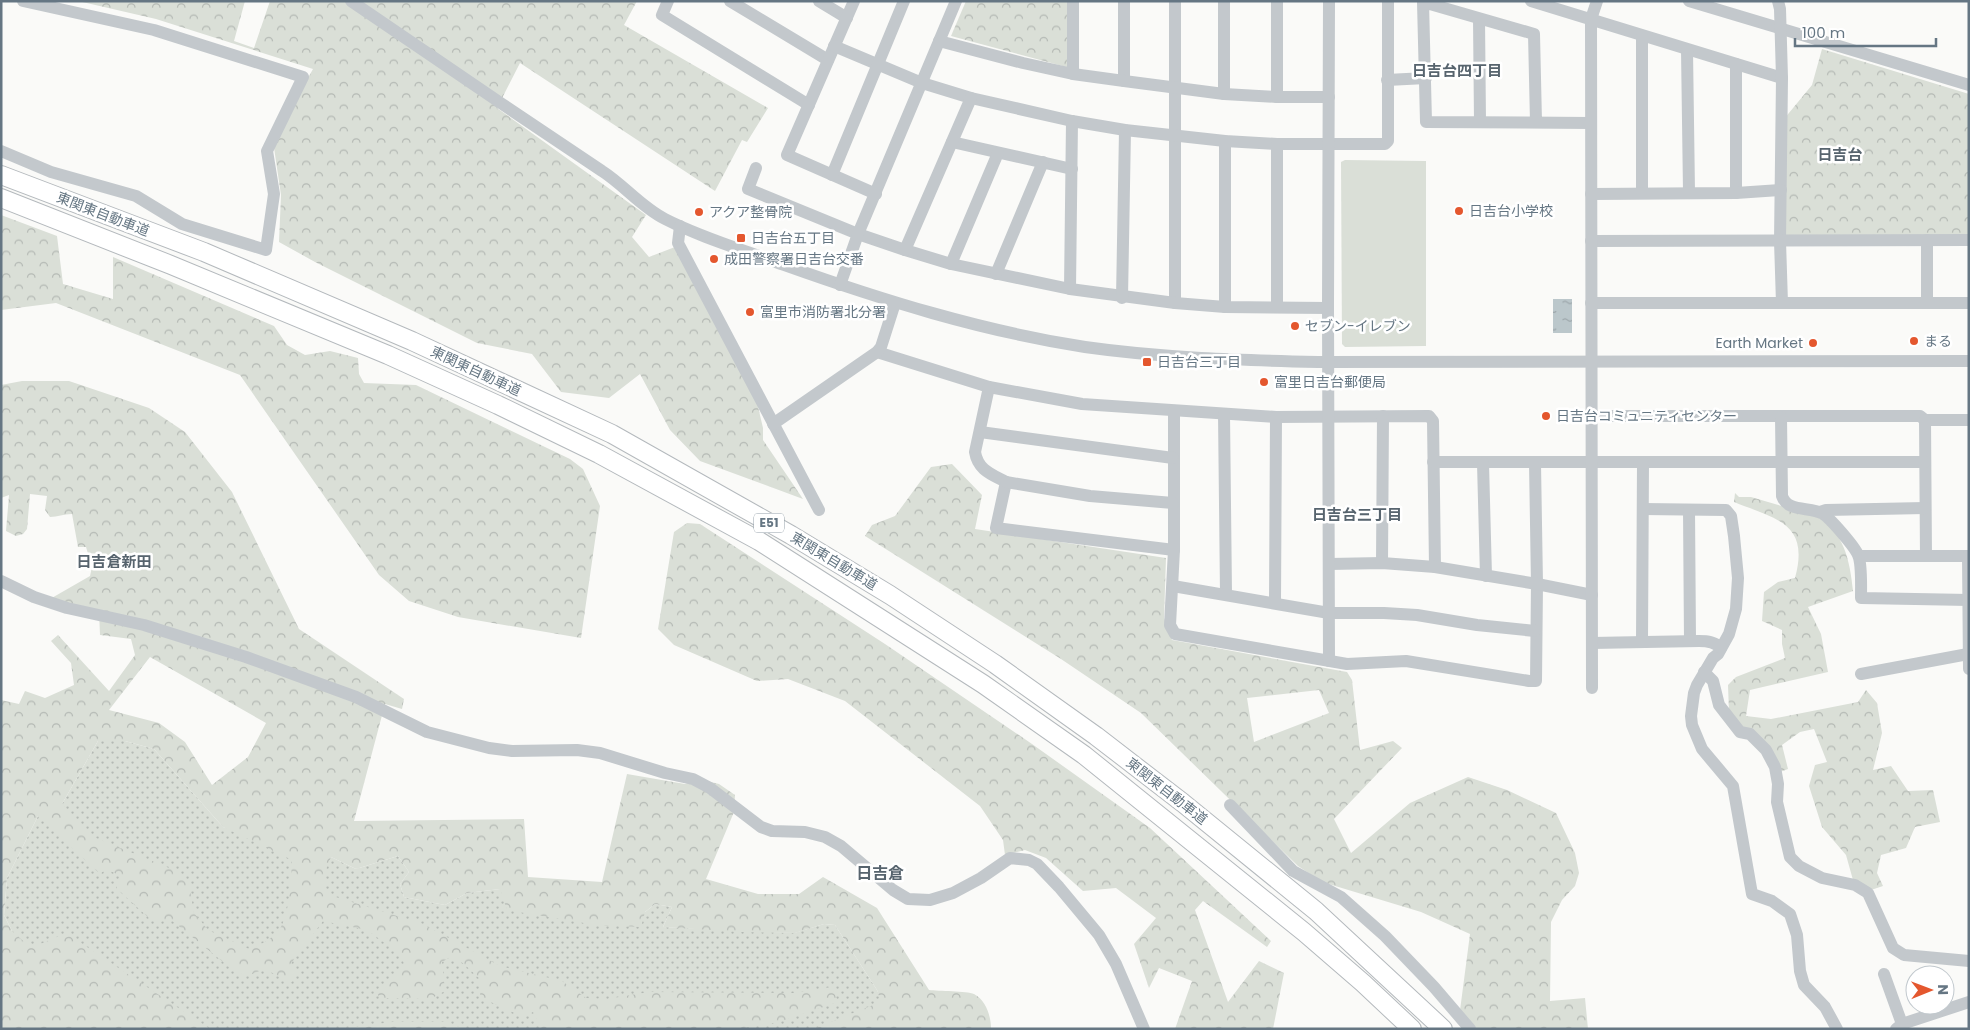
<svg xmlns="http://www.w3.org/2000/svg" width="1970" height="1030" viewBox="0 0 1970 1030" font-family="Poppins,'Noto Sans JP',sans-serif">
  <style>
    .grass { fill: url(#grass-dots) }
    .forest { fill: url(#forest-crowns); fill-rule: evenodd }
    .pitch { fill: #dadfd7 }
    .water { fill: url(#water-ripples) }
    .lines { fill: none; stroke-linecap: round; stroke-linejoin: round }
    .highway-casing { stroke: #b4b9bd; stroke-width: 20 }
    .minor { stroke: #c3c8cc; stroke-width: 12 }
    .highway { stroke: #fff; stroke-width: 18 }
    .poi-dot { fill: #e4572e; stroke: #fff; stroke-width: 2 }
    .labels { text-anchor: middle; stroke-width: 5; stroke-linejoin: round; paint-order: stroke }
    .shield { fill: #fff; stroke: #939fa8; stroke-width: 1 }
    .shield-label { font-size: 12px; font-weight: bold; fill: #657683 }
    .poi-label { font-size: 14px; fill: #657683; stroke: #fff; text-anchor: start }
    .street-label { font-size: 14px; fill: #657683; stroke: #fff }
    .neighbourhood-label { font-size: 15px; font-weight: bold; fill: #57646e; stroke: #fff }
    .quarter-label { font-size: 16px; font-weight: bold; fill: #57646e; stroke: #fff }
  </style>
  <defs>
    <pattern id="grass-dots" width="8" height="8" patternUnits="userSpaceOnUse" patternTransform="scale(1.25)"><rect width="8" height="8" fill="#dadfd7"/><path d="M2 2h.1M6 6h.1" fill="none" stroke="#b4b9b4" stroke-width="1.8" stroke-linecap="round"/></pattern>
    <pattern id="forest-crowns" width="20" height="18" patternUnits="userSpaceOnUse" patternTransform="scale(1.25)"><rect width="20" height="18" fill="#dadfd7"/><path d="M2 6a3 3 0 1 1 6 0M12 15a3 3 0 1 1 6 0" fill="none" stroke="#b4b9b4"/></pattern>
    <pattern id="water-ripples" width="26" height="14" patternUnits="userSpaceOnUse" patternTransform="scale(1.25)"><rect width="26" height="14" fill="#bbc7cb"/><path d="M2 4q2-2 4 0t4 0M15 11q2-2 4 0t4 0" fill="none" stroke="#9ca6aa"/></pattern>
  </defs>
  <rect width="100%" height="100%" fill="#fafaf8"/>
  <!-- grass -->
  <path class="grass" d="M98,741H125L154,749L223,827L331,857L356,869L398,856L409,872L400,884L404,897L445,905L467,893L500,889L645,912L655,904L672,907L663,927L794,933L824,924L835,925L877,990L881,999L866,1029H1L12,931L4,915L7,878L38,816L62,804Z"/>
  <!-- forest -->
  <g class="forest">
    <path d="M78,1H245L234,41L254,48L270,1H637L624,25L768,108L747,142L742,140L715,191L520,63L497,108L646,215L632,237L649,257L675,247L756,398L763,428V440L803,499L700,461L670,430L640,374L609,398L561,392L532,354L477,343L315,262L279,242L281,195L273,141L313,69L156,19Z"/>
    <path d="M966,1H1070V68L951,36Z"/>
    <path d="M1822,49L1969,94V240L1784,237V119L1812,85Z"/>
    <path d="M1,215L57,236L63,284L113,299V257L274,326L287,345L305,355L330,351L358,358L359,374L364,383L416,385L570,459L583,469L600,506L581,638L458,617L409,601L379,575L240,375L56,303L1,310Z"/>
    <path d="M22,381H69L149,408L185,432L232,492L299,629L404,699L402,709L385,704L354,821L524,819L528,877L602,882L627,774L685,784L699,779L719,784L735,795L734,812L706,879L758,894H799L823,877L877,908L929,990C938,991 967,991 974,994C986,1000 991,1016 991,1029H813L873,1005L880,999L877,990L835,925L824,924L795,933L742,932L663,927L672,907L655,904L645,912L641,927L596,925L507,910L500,889L467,893L445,905L404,897L400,884L409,872L398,856L356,869L331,857L325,872L326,894L423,924L500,966L562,981L586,998L607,999L649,992L793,993L832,987L838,1002L779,1022L738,1029H542L533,1012L523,1017L480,997L481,980L464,964L452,956L442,962L445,991L430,999L379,998L377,990L405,966L400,954L367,930L323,921L289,966L297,971L291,983L265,969L246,976L233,970L170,919L159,922L149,918L117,889V881L121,876L106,869L100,874L38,816L7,878L4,915L12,931L31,948L66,933L210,1029H1V700L19,704L25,691L45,698L74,685L71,663L51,641L58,635L109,691L135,655L131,639L100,635L99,611L50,599L90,576L92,567L86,547H78L72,514C63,514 58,517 50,517L45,510L47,496L30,494L27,529L23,534L16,536L6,531L9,495L1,498V385ZM150,657L266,723L248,757L212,785L185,742L159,723L109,710ZM98,741H125L154,749L223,827L292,860C291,878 290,915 279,930C273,938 259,946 249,949L208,930L194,913L189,885L174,870L91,836L62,804Z"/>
    <path d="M952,464L982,495L975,529L1166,558L1164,618L1172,640L1347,672L1352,680L1360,750L1393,741L1402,748L1334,819L1351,853L1410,803L1468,777L1507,790L1556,813L1575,853L1579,873L1575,886L1562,900L1551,922L1550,1001L1585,998L1588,1029H1473L1459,1018L1470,934L1421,912L1322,882L1298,866L1141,713L1061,659L865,536L872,525L895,516L931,467ZM1319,690L1329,713L1254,742L1247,698Z"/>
    <path d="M1735,493L1739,497H1751L1815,516C1844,530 1850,561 1853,591L1808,607L1821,634L1828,672L1750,690L1746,716L1771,719L1858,702L1866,690L1877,703L1882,733L1873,770L1891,766L1908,791L1933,790L1940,822L1915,827L1906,848L1881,855L1877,873L1883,886L1871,890L1853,880L1846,855L1822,827L1809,786L1815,765L1827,762L1814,729L1800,732L1782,745L1788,769L1780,772L1729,712L1728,685L1736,677L1785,658L1782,644V630L1762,621L1764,592L1778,582L1795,578C1810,523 1776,519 1734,502Z"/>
    <path d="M687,523L700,524L885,644L1032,744L1150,828L1271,941L1267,947L1203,901L1195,910L1228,1002L1259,961L1284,973L1273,1029H1175L1192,981L1159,968L1149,988L1134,944L1156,918L1116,888L1083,891L1046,858L1025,850L1005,855L1003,840L980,806L845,701L788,679L757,681L674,645L658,629L674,532Z"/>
    <path d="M392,1022H444L466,1029H339Z"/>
  </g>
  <!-- pitch -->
  <path class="pitch" d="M1345,160L1426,161V346L1345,347L1342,344L1341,162Z"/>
  <!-- water -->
  <rect class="water" x="1553" y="299" width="19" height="34"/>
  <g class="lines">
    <!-- highway casing -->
    <g class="highway-casing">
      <g id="highway">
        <path d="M1,175L204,252L412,341L612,434L791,535L890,595L995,664L1096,736L1183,803L1316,911L1443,1029"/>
        <path d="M1,198L171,265L388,355L498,405L599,454L759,541L983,684L1084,755L1304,932L1363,983L1412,1029"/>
      </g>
    </g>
    <!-- minor -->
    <g class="minor">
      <path d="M351,1C434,58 518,115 602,171C624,185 641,207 665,219C702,238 744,250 784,265C882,300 982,331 1085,347C1162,358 1240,360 1318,362L1969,361"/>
      <path d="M668,1L662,15L809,105"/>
      <path d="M730,1L828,60"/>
      <path d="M819,1L847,18"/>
      <path d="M854,1L787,155L876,194"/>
      <path d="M1124,1V81"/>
      <path d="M1175,1V303"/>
      <path d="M1531,1L1782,78"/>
      <path d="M1689,1L1969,85"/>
      <path d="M1778,1L1780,9L1782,78L1780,241L1782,303"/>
      <path d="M1479,19L1480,122"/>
      <path d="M1642,36V193"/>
      <path d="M939,41L1023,63L1073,74L1124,81L1224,94L1277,97H1329"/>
      <path d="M834,46L922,83L971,98L1072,121L1125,130L1225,141L1277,144H1385L1388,141V1"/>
      <path d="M1687,50L1689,192"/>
      <path d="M1736,64V193"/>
      <path d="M1073,74V1"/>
      <path d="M1387,80L1426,78"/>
      <path d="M1224,94V1"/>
      <path d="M1277,97V1"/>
      <path d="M1536,122L1534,34L1423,2L1426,122L1591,123"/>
      <path d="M1225,141V307"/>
      <path d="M952,142L1072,169"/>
      <path d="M1,151L51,172L136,196L182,224L266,250L274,194L267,151L303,77L154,30L23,1"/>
      <path d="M756,168L748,189L858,234L905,250L951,264L1070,289L1175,303L1225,307L1328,308"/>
      <path d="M832,175L904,1"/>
      <path d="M1591,194L1736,193L1781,190"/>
      <path d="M680,226L678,243L819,510"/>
      <path d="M1927,240V303"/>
      <path d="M1591,241L1969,240"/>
      <path d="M905,250L971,98"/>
      <path d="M951,264L998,153"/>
      <path d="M996,274L1043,162"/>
      <path d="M840,285L858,234L956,1"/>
      <path d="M1070,289L1072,121"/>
      <path d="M1122,298L1125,130"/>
      <path d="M1591,303H1969"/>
      <path d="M1277,307V144"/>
      <path d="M877,352L989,387L1082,404L1276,417L1429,416L1433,421L1435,567"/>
      <path d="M989,387L975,452C978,470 991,474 1006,482L996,528L1174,550"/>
      <path d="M1174,411V550L1170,625L1175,634L1347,664L1406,661L1529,681H1536L1537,584L1535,463"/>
      <path d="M1224,414L1226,594"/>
      <path d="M1591,416H1920L1925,420H1969"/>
      <path d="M1781,417L1782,496C1788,513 1810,506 1823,514C1830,518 1855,547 1858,555C1862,563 1861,587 1861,598L1969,600"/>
      <path d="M1925,420L1926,556"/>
      <path d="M773,424L877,352L881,347L895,303"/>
      <path d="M980,432L1173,458"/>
      <path d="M1433,462H1925"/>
      <path d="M1483,463L1486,576"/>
      <path d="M1006,482L1090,496L1173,503"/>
      <path d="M1643,509L1726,510L1731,516L1734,536L1738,578L1736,609L1729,634L1718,654L1713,658L1697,685L1694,693L1691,716L1692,725L1702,749L1733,786L1752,894L1772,901L1790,914L1797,935L1800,971L1804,985L1825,1007L1837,1029"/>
      <path d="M1689,510L1690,641"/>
      <path d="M1820,512L1826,510L1925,508"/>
      <path d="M1859,556H1969"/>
      <path d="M1968,556L1969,669"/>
      <path d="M1382,563L1383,416"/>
      <path d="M1330,564L1382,563L1435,567L1537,584L1592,595"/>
      <path d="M1,581L34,597L67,608L144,625L246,657L356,697L427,732L489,748L512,751L577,750L600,753L665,773L693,779L710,788L761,827L772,831L805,832L825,837L841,846L893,890L908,899L930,900L953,893L981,878L1010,858L1029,860L1037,864L1059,887L1099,935L1116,964L1144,1029"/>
      <path d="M1173,586L1329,613H1384L1417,615L1477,625L1535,631"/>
      <path d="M1275,603L1276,417"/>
      <path d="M1642,641L1643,463"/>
      <path d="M1592,643L1699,641C1708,641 1715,642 1721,648"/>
      <path d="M1329,661L1328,308L1329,1"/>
      <path d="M1704,672L1713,681L1719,705L1740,732L1750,734L1766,750L1775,767L1778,784L1777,802L1790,857L1799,866L1822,878L1855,885L1868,893L1893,948L1904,955L1969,961"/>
      <path d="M1861,674L1968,654"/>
      <path d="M1592,688L1591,19L1597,1"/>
      <path d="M1230,805L1293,871L1341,897L1385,936L1434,987L1470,1029"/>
      <path d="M1884,974L1902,1024"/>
      <path d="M1896,1029L1902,1024L1969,1002"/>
    </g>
    <!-- highway -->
    <use href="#highway" class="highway"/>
  </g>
  <!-- markers -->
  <g class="poi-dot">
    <circle cx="1459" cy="211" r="5"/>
    <circle cx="699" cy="212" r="5"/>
    <rect x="736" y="233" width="10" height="10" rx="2.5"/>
    <circle cx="714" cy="259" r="5"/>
    <circle cx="750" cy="312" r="5"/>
    <circle cx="1295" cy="326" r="5"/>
    <circle cx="1914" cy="341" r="5"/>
    <circle cx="1813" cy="343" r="5"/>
    <rect x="1142" y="357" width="10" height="10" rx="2.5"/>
    <circle cx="1264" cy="382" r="5"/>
    <circle cx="1546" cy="416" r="5"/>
  </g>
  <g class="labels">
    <!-- shield labels -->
    <rect class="shield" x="754" y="513.5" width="30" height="19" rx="4"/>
    <g class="shield-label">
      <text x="769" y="527">E51</text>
    </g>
    <!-- poi labels -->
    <g class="poi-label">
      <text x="1469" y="216">日吉台小学校</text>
      <text x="709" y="217">アクア整骨院</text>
      <text x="751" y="243">日吉台五丁目</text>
      <text x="724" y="264">成田警察署日吉台交番</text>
      <text x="760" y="317">富里市消防署北分署</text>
      <text x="1305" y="331">セブン-イレブン</text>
      <text x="1924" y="346">まる</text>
      <text x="1803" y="348" text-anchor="end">Earth Market</text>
      <text x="1157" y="367">日吉台三丁目</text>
      <text x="1274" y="387">富里日吉台郵便局</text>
      <text x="1556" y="421">日吉台コミュニティセンター</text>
    </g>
    <!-- street labels -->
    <g class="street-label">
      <text transform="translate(103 214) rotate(21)" y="5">東関東自動車道</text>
      <text transform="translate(476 371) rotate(25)" y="5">東関東自動車道</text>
      <text transform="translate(834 561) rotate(31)" y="5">東関東自動車道</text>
      <text transform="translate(1167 791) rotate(38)" y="5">東関東自動車道</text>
    </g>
    <!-- neighbourhood labels -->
    <g class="neighbourhood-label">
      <text x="1457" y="76">日吉台四丁目</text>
      <text x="1840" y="160">日吉台</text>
      <text x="1357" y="520">日吉台三丁目</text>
      <text x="114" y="567">日吉倉新田</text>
    </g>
    <!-- quarter labels -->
    <g class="quarter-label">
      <text x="880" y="879">日吉倉</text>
    </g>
  </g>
  <!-- border -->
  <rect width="1970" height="1030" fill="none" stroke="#657683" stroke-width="5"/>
  <!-- north arrow -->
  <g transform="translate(1930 990) rotate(89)"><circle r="24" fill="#ffffff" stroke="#c1c8cd"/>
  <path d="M0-4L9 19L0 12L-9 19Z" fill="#e4572e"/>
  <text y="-8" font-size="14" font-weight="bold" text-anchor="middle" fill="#657683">N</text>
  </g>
  <!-- scale -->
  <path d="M1795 38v8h141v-8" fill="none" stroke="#657683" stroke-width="2.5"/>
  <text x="1802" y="38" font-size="15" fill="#657683" stroke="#ffffff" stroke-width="4" paint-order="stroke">100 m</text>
</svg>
